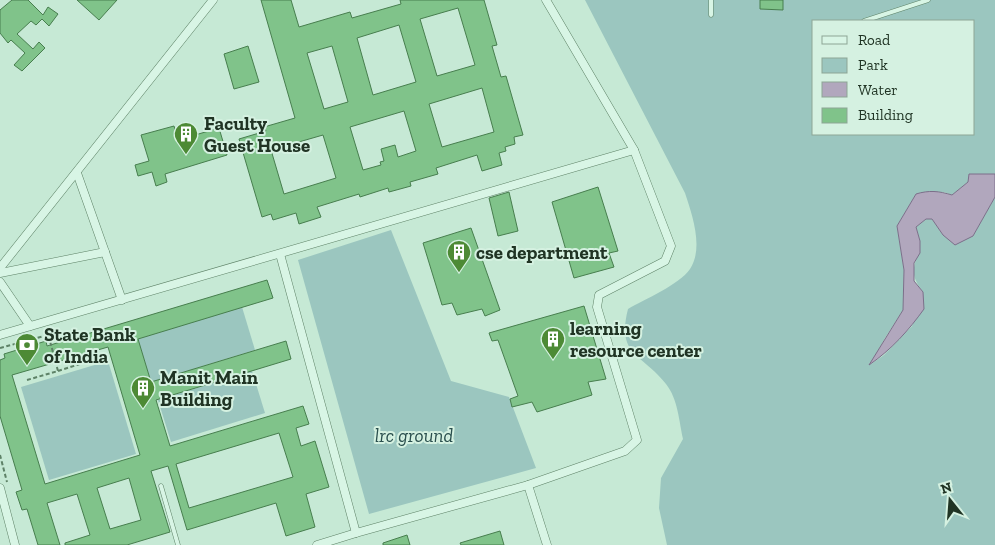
<svg xmlns="http://www.w3.org/2000/svg" width="995" height="545" viewBox="0 0 995 545" font-family="'Zilla Slab',serif">
  <style>
    .green { fill: #9bc6bf; fill-rule: evenodd }
    .water { fill: #b1a7bd; stroke: #7c6f8a }
    .building { fill: #80c38a; stroke: #477e4e; fill-rule: evenodd }
    .lines { fill: none; stroke-linecap: round; stroke-linejoin: round }
    .service-casing { stroke: #5e8267; stroke-width: 5 }
    .minor-casing { stroke: #5e8267; stroke-width: 9 }
    .path { stroke: #5e8267; stroke-width: 2; stroke-dasharray: 4 2.5; stroke-linecap: butt }
    .service { stroke: #d8f5e5; stroke-width: 4 }
    .minor { stroke: #d8f5e5; stroke-width: 8 }
    .labels { text-anchor: middle; stroke-width: 4; stroke-linejoin: round; paint-order: stroke }
    .poi-label { font-size: 19px; font-weight: bold; fill: #203424; stroke: #d5f1e1; text-anchor: start }
    .park-label { font-size: 19px; font-style: italic; fill: #294e4d; stroke: #d5f1e1 }
  </style>
  <rect width="100%" height="100%" fill="#c6e9d5"/>
  <!-- green -->
  <g class="green">
    <path d="M585,0H995V174H970L968,182L952,195L944,192L916,194L897,226L904,270L903,310L885,338L871,364L884,355L912,326L923,292C906,270 917,265 920,243C920,238 917,232 916,227L926,219H932L943,235L973,236L995,197V545H667L659,508L661,478L683,439C679,421 678,399 666,384C642,353 616,356 628,309C645,299 679,285 690,269C704,248 692,214 685,193ZM814,21H974V134H814Z"/>
    <path d="M391,230L451,381L509,397L536,468L369,514L298,260Z"/>
    <path d="M242,307L255,350L151,382L138,339Z"/>
    <path d="M108,361L136,454L49,480L21,387Z"/>
    <path d="M252,371L265,413L171,442L158,400Z"/>
  </g>
  <!-- water -->
  <path class="water" d="M969,174H995V197L973,236L955,245L943,235L932,219H926L916,227L920,241V253L914,263V281L923,292L924,309C909,330 891,350 869,365L903,310L904,270L897,226L916,194C929,190 939,191 952,195L968,182Z"/>
  <!-- building -->
  <g class="building">
    <path d="M12,0H28L43,15L48,7L58,14L49,26L42,19L36,25L31,21L17,34L33,49L39,42L45,48L22,71L14,65L25,53L11,40L8,43L0,33V10Z"/>
    <path d="M77,0H117L99,20Z"/>
    <path d="M261,0H291L299,27L350,12L352,18L401,4L400,0H484L497,45L492,46L501,77L506,76L523,135L514,137L515,144L505,147L506,151L499,153L502,165L482,171L477,155L436,168L438,174L410,182L411,186L389,192L388,188L360,197L359,194L317,207L321,217L299,224L296,213L273,220L271,214L262,217L239,139L266,131L264,127L295,118ZM458,8L475,65L437,76L420,19ZM399,25L416,82L373,95L357,38ZM332,46L348,102L324,109L307,53ZM482,88L494,132L442,147L429,104ZM404,111L416,151L398,157L395,145L381,149L384,161L380,162L381,165L363,170L350,127ZM323,135L336,178L284,194L271,150Z"/>
    <path d="M760,0H783V10L760,9Z"/>
    <path d="M248,46L259,82L234,89L224,54Z"/>
    <path d="M174,126L178,140L219,128L227,155L165,174L167,182L156,186L152,172L138,176L135,165L149,161L141,135Z"/>
    <path d="M598,187L618,251L609,253L614,267L574,278L552,202Z"/>
    <path d="M509,192L518,231L498,236L489,198Z"/>
    <path d="M471,228L500,310L485,316L482,309L457,315L452,303L442,305L423,243Z"/>
    <path d="M267,280L273,298L138,339L151,382L286,341L291,359L156,400L170,446L303,406L309,424L296,428L301,446L315,441L329,487L306,494L315,527L286,536L276,503L187,530L168,466L151,471L170,532L127,545H65V543L90,535L77,494L47,503L60,545H38L27,509L22,510L16,492L22,490L0,416V360L5,358L4,354L46,341L47,346ZM108,347L140,455L45,484L12,375ZM279,433L293,477L189,508L176,464ZM129,478L141,520L110,529L97,488Z"/>
    <path d="M584,306L606,379L588,382L592,395L537,412L532,402L512,407L510,399L518,396L498,340L492,341L489,333Z"/>
    <path d="M500,531L504,545H461L460,543Z"/>
    <path d="M407,535L410,545H383V543Z"/>
  </g>
  <g class="lines">
    <!-- service casing -->
    <g class="service-casing">
      <g id="service">
        <path d="M711,0V15"/>
        <path d="M864,21L928,0"/>
        <path d="M161,486L178,545"/>
      </g>
    </g>
    <!-- minor casing -->
    <g class="minor-casing">
      <g id="minor">
        <path d="M77,173L122,300"/>
        <path d="M280,254L356,533"/>
        <path d="M0,268L213,0"/>
        <path d="M0,273L105,252"/>
        <path d="M0,282L30,326"/>
        <path d="M0,335L634,150"/>
        <path d="M528,485L547,545"/>
        <path d="M0,488L15,545"/>
        <path d="M317,545L356,533L528,485L625,451L637,440L597,307L599,295L665,261L671,246L634,150L546,0"/>
      </g>
    </g>
    <!-- path -->
    <g class="path">
      <path d="M0,348L48,335"/>
      <path d="M58,371L99,358"/>
      <path d="M27,380L58,371L47,330"/>
      <path d="M0,455L7,482"/>
    </g>
    <!-- service -->
    <use href="#service" class="service"/>
    <!-- minor -->
    <use href="#minor" class="minor"/>
  </g>
  <!-- icons -->
  <defs>
    <g id="building-pin" transform="scale(1.25)"><path d="M0 17L-7.5 6A9.5 9.5 0 1 1 7.5 6Z" fill="#4d8a35" stroke="#d5f1e1"/><path d="M-4-6H4V6H1V3H-1V6H-4ZM-2.5-4.3h1.7v1.8h-1.7ZM.8-4.3h1.7v1.8H.8ZM-2.5-1h1.7V.8h-1.7ZM.8-1h1.7V.8H.8Z" fill="#fff"/></g>
    <g id="bank-pin" transform="scale(1.25)"><path d="M0 17L-7.5 6A9.5 9.5 0 1 1 7.5 6Z" fill="#4d8a35" stroke="#d5f1e1"/><path d="M-6-4H6V4H-6ZM0-2.3a2.3 2.3 0 1 0 0 4.6a2.3 2.3 0 1 0 0-4.6Z" fill="#fff"/></g>
  </defs>
  <g fill-rule="evenodd">
    <use href="#building-pin" x="186" y="134"/>
    <use href="#building-pin" x="459" y="252"/>
    <use href="#building-pin" x="553" y="339"/>
    <use href="#bank-pin" x="27" y="345"/>
    <use href="#building-pin" x="143" y="388"/>
  </g>
  <g class="labels">
    <!-- poi labels -->
    <g class="poi-label">
      <text x="204" y="130">Faculty<tspan x="204" dy="22">Guest House</tspan></text>
      <text x="476" y="259">cse department</text>
      <text x="570" y="335">learning<tspan x="570" dy="22">resource center</tspan></text>
      <text x="44" y="341">State Bank<tspan x="44" dy="22">of India</tspan></text>
      <text x="160" y="384">Manit Main<tspan x="160" dy="22">Building</tspan></text>
    </g>
    <!-- park labels -->
    <g class="park-label">
      <text x="414" y="442">lrc ground</text>
    </g>
  </g>
  <!-- legend -->
  <rect x="812" y="20" width="162" height="115" fill="#d5f1e1" stroke="#8da595"/>
  <rect x="822" y="36" width="25" height="8" fill="#d8f5e5" stroke="#8da595"/>
  <text x="858" y="45" font-size="15" fill="#203424">Road</text>
  <rect x="822" y="58" width="25" height="15" fill="#9bc6bf" stroke="#8da595"/>
  <text x="858" y="70" font-size="15" fill="#203424">Park</text>
  <rect x="822" y="82" width="25" height="15" fill="#b1a7bd" stroke="#8da595"/>
  <text x="858" y="95" font-size="15" fill="#203424">Water</text>
  <rect x="822" y="108" width="25" height="15" fill="#80c38a" stroke="#8da595"/>
  <text x="858" y="120" font-size="15" fill="#203424">Building</text>
  <!-- north arrow -->
  <g transform="translate(950 500) rotate(343)" stroke="#d5f1e1" stroke-width="4" paint-order="stroke">
  <path d="M0-4L9 19L0 12L-9 19Z" fill="#203424"/>
  <text y="-8" font-size="14" font-weight="bold" text-anchor="middle" fill="#203424">N</text>
  </g>
</svg>
